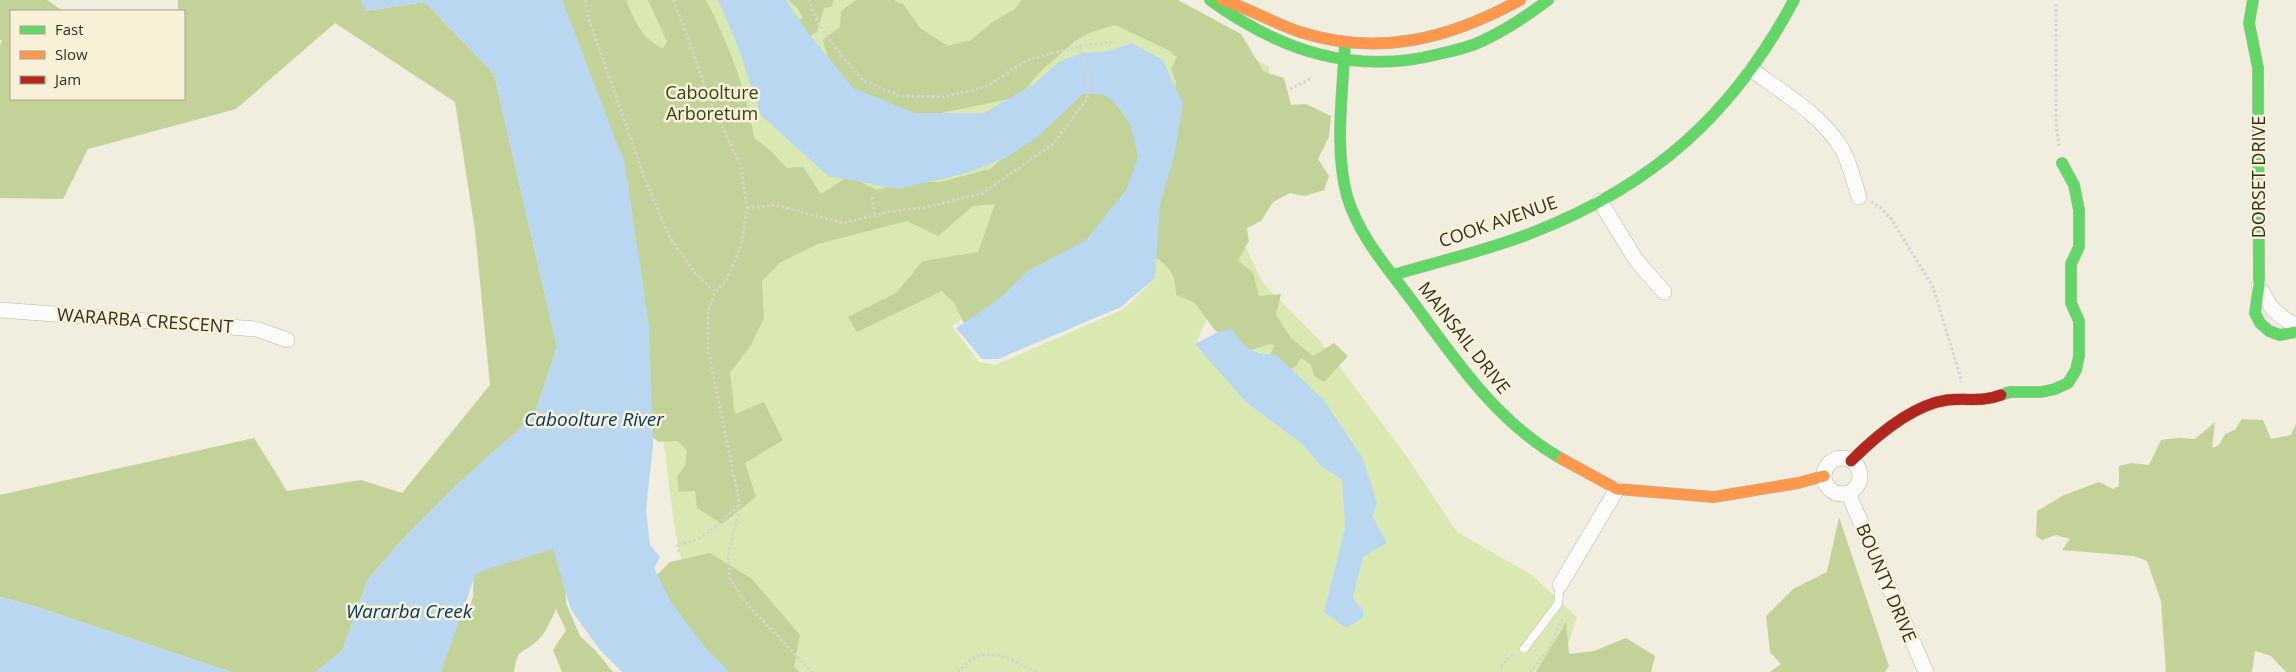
<svg xmlns="http://www.w3.org/2000/svg" width="2296" height="672" viewBox="0 0 2296 672" font-family="'Open Sans',sans-serif">
  <style>
    .green { fill: #dae9b2; fill-rule: evenodd }
    .forest { fill: #c3d298 }
    .water { fill: #b9d7f0 }
    .lines { fill: none; stroke-linecap: round; stroke-linejoin: round }
    .lane-casing { stroke: #bbb8ac; stroke-width: 9 }
    .street-casing { stroke: #bbb8ac; stroke-width: 16 }
    .fast-casing { stroke: #bbb8ac; stroke-width: 12 }
    .slow-casing { stroke: #bbb8ac; stroke-width: 12 }
    .jam-casing { stroke: #bbb8ac; stroke-width: 12 }
    .path { stroke: #d5d4d0; stroke-width: 3; stroke-dasharray: 2.5 2.5; stroke-linecap: butt }
    .lane { stroke: #fdfcfa; stroke-width: 8 }
    .street { stroke: #fdfcfa; stroke-width: 15 }
    .fast { stroke: #63d668; stroke-width: 11 }
    .slow { stroke: #ff974d; stroke-width: 11 }
    .jam { stroke: #b3261e; stroke-width: 11 }
    .labels { text-anchor: middle; stroke-width: 5; stroke-linejoin: round; paint-order: stroke }
    .park-label { font-size: 18px; fill: #344119; stroke: #f9f1d7 }
    .street-label { font-size: 18px; fill: #322f25; stroke: #f9f1d7 }
    .water-label { font-size: 19px; font-style: italic; fill: #013d6a; stroke: #f9f1d7 }
  </style>
  <rect width="100%" height="100%" fill="#f1eddf"/>
  <!-- green -->
  <path class="green" d="M562,0H1153L1269,67V84L1232,218L1262,282L1320,341L1405,454L1457,532L1532,575L1577,617L1559,672H753L691,609L674,524L649,325ZM1132,43L1155,278L1124,309L995,365L979,362L952,326L995,296L1083,53L1108,51ZM1211,308C1229,329 1245,356 1275,354L1363,459L1377,502L1373,517L1387,543L1363,557L1353,599L1363,610L1324,612L1345,527L1342,480L1321,466L1302,444L1246,402L1196,344Z"/>
  <!-- forest -->
  <g class="forest">
    <path d="M0,0H47L63,11H11V99H184V11H178V0H361L366,11L425,2L494,74L557,347L534,416L461,481L404,538L368,579L342,651L316,672H231L31,605L0,597V495L254,438L287,491L361,480L402,493L490,385L475,230L455,102L335,23L236,109L88,149L63,199L0,198V46L2,40H0Z"/>
    <path d="M546,0H626C635,21 641,39 663,48L667,42L648,0H706C728,43 747,91 754,138L771,151L787,168L803,167L821,194L849,176L877,190L907,181L940,182L990,169L1068,100L1103,81L1145,118L1138,182L1096,238L966,327L954,303L942,291L857,332L848,317L896,293L923,261L978,252L995,204L973,206L938,236L907,221L818,244L781,262L762,281L764,318L751,345L730,373L735,414L764,402L783,440L745,463L756,497L722,524L697,508L695,491L679,492L677,477L685,465L687,450L677,441L659,442L640,428Z"/>
    <path d="M789,0H834L831,7L824,8L817,32L801,41L786,23L803,18L798,9Z"/>
    <path d="M856,0H894L904,5L920,28L948,46L971,40L994,21L1015,9L1021,0H1178L1241,34L1264,72L1284,78L1291,105L1306,104L1331,116L1329,137L1318,159L1329,176L1324,190L1305,196L1290,193L1273,202L1261,221L1247,228L1249,241L1238,260L1253,273L1259,296L1281,294L1276,315L1291,338L1313,356L1334,343L1348,356L1324,382L1314,376L1311,365L1301,358L1297,365L1284,374L1267,360L1275,345L1269,344L1243,353L1214,329L1194,302L1176,295C1176,272 1168,266 1150,253L1176,82L1171,69L1177,57L1168,50L1115,25L1089,33L1075,41L1039,73L1019,97L922,117L841,86L830,68L823,40L840,27L841,11Z"/>
    <path d="M2242,419L2263,420L2271,439L2291,435L2296,424V672H2286L2271,656L2255,651L2252,672H2166L2161,601L2147,561L2134,556L2062,550L2070,539L2056,535L2042,540L2036,536L2037,511L2064,495L2099,482L2113,489L2119,486V466L2132,463L2149,465L2161,440L2178,438L2195,439L2215,422L2212,448L2219,445L2225,434L2235,430Z"/>
    <path d="M1839,517L1889,666L1885,672H1770L1781,664L1770,652L1766,616L1793,589L1827,572Z"/>
    <path d="M558,538L565,570L566,603L580,636L595,650L613,672H562L553,650L566,630L556,609C551,620 545,634 537,641C521,656 518,646 514,672H414L452,609L467,613L473,597L474,566Z"/>
    <path d="M710,553L752,579L800,635L794,667L799,672H718L651,581L670,562Z"/>
    <path d="M1566,622L1569,654L1594,651L1626,638L1655,656L1651,672H1536Z"/>
  </g>
  <!-- water -->
  <g class="water">
    <path d="M361,0H562L625,164L649,325L653,446L646,509L650,545L660,557L654,568L671,602L705,647L729,672H622L600,650L571,610L553,549L476,573L441,672H316L342,651L368,579L404,538L461,481L534,416L557,347L494,74L425,2L365,11Z"/>
    <path d="M718,0H786L809,34L853,88L915,113H984L1034,84L1060,61L1083,53L1108,51L1132,43L1163,60L1183,104L1175,152L1160,205L1155,278L1121,307L998,359H982L956,328L999,299L1026,272L1086,240L1126,190L1138,157L1130,123L1113,101L1102,94H1083L1035,139L1005,158L967,173L898,189L828,176L761,115L736,41Z"/>
    <path d="M1233,329C1241,347 1256,356 1275,354L1323,399L1363,459L1377,502L1373,517L1387,543L1363,557L1353,598L1363,610L1364,617L1346,628L1324,612L1345,527L1342,480L1321,466L1302,444L1246,402L1195,344L1220,331Z"/>
    <path d="M0,597L31,605L231,672H0Z"/>
  </g>
  <g class="lines">
    <!-- lane casing -->
    <g class="lane-casing">
      <path id="lane" d="M1524,649L1558,604L1560,585"/>
    </g>
    <!-- street casing -->
    <g class="street-casing">
      <g id="street">
        <path d="M1752,70C1783,93 1822,115 1842,149C1850,164 1854,181 1859,197"/>
        <path d="M1600,201L1636,260L1664,292"/>
        <path d="M2259,286C2269,306 2276,316 2296,325"/>
        <path d="M0,310L257,329L287,340"/>
        <circle cx="1842" cy="476" r="18"/>
        <path d="M1848,493L1926,672"/>
        <path d="M1560,585L1617,489"/>
      </g>
    </g>
    <!-- fast casing -->
    <g class="fast-casing">
      <g id="fast">
        <path d="M1210,0C1279,50 1354,76 1439,54C1453,51 1467,48 1480,42C1504,31 1527,16 1548,0"/>
        <path d="M2253,0L2249,23L2258,68L2259,285L2255,313L2260,323L2269,331L2280,335L2296,332"/>
        <path d="M1345,42C1343,91 1334,149 1347,196C1359,236 1386,266 1410,298C1454,358 1496,422 1562,459"/>
        <path d="M1393,275C1440,261 1489,250 1534,232C1654,185 1734,113 1794,0"/>
        <path d="M2001,395L2010,392H2041L2055,389L2068,383L2076,370L2079,356V321L2071,303V264L2079,247V210L2074,185L2062,163"/>
      </g>
    </g>
    <!-- slow casing -->
    <g class="slow-casing">
      <g id="slow">
        <path d="M1222,0C1249,8 1273,23 1300,32C1379,57 1449,39 1520,0"/>
        <path d="M1562,459L1617,489L1714,497L1798,483L1824,476"/>
      </g>
    </g>
    <!-- jam casing -->
    <g class="jam-casing">
      <path id="jam" d="M1851,461C1875,437 1912,405 1947,400C1966,398 1983,402 2001,395"/>
    </g>
    <!-- path -->
    <g class="path">
      <path d="M585,0L589,20L645,179L670,238L695,273L715,292"/>
      <path d="M674,0L710,101L741,166L747,208L741,246L726,281L715,292L708,313V349L740,506L728,556L730,578L744,601L812,672"/>
      <path d="M2056,4V124L2059,146"/>
      <path d="M1080,46L1114,42"/>
      <path d="M1290,89L1310,79"/>
      <path d="M872,197L875,215"/>
      <path d="M1871,202L1880,207L1892,220L1933,287L1962,382"/>
      <path d="M747,208L775,205L844,223L892,211L922,208L983,193L1053,144L1087,99L1089,79L1080,46L1027,60L986,87L944,97L900,96L864,81L842,56L818,23L809,0"/>
      <path d="M679,552L677,544C705,542 720,522 740,504"/>
      <path d="M1501,667L1514,653"/>
      <path d="M958,672C985,640 1006,659 1038,672"/>
      <path d="M1530,672L1547,652L1562,620"/>
    </g>
    <!-- lane -->
    <use href="#lane" class="lane"/>
    <!-- street -->
    <use href="#street" class="street"/>
    <!-- fast -->
    <use href="#fast" class="fast"/>
    <!-- slow -->
    <use href="#slow" class="slow"/>
    <!-- jam -->
    <use href="#jam" class="jam"/>
  </g>
  <g class="labels">
    <!-- park labels -->
    <g class="park-label">
      <text x="712" y="99">Caboolture<tspan x="712" dy="21">Arboretum</tspan></text>
    </g>
    <!-- street labels -->
    <g class="street-label">
      <text transform="translate(2259 177) rotate(-90)" y="6">DORSET DRIVE</text>
      <text transform="translate(1498 222) rotate(-19)" y="6">COOK AVENUE</text>
      <text transform="translate(145 321) rotate(4)" y="6">WARARBA CRESCENT</text>
      <text transform="translate(1464 338) rotate(52)" y="6">MAINSAIL DRIVE</text>
      <text transform="translate(1886 583) rotate(67)" y="6">BOUNTY DRIVE</text>
    </g>
    <!-- water labels -->
    <g class="water-label">
      <text x="594" y="426">Caboolture River</text>
      <text x="409" y="618">Wararba Creek</text>
    </g>
  </g>
  <!-- legend -->
  <rect x="10" y="10" width="175" height="90" fill="#f9f1d7" stroke="#a9a390"/>
  <rect x="20" y="26" width="25" height="8" fill="#63d668" stroke="#a9a390"/>
  <text x="55" y="35" font-size="15" fill="#322f25">Fast</text>
  <rect x="20" y="51" width="25" height="8" fill="#ff974d" stroke="#a9a390"/>
  <text x="55" y="60" font-size="15" fill="#322f25">Slow</text>
  <rect x="20" y="76" width="25" height="8" fill="#b3261e" stroke="#a9a390"/>
  <text x="55" y="85" font-size="15" fill="#322f25">Jam</text>
</svg>
